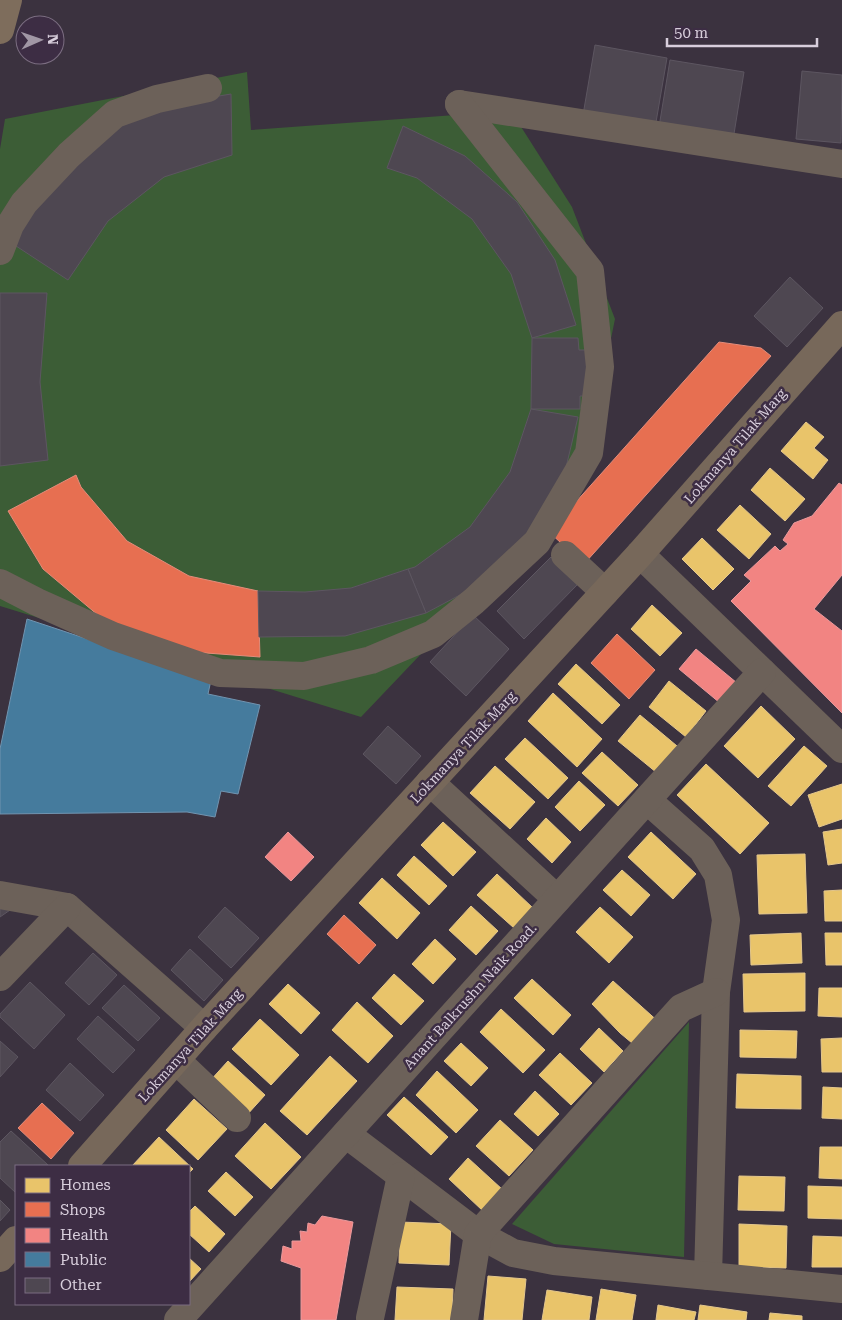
<svg xmlns="http://www.w3.org/2000/svg" width="842" height="1320" viewBox="0 0 842 1320" font-family="'Roboto Serif',serif">
  <style>
    .green { fill: #3c5d36 }
    .homes { fill: #e9c46a; stroke: #e4c78c }
    .shops { fill: #e76f51; stroke: #e28c7b }
    .health { fill: #f28482; stroke: #ea9a9d }
    .public { fill: #457b9d; stroke: #7194b0 }
    .building { fill: #4e4751; stroke: #5d5661 }
    .lines { fill: none; stroke-linecap: round; stroke-linejoin: round }
    .minor { stroke: #6c6159; stroke-width: 28 }
    .major { stroke: #77685a; stroke-width: 28 }
    .highway { stroke: #7e6d5c; stroke-width: 28 }
    .labels { text-anchor: middle; stroke-width: 5; stroke-linejoin: round; paint-order: stroke }
    .street-label { font-size: 14px; fill: #d8cedc; stroke: #3d2d44 }
  </style>
  <rect width="100%" height="100%" fill="#3b323f"/>
  <!-- green -->
  <g class="green">
    <path d="M247,72L251,130L511,111L572,207L615,319L583,476L539,530L361,717L0,606V149L5,119Z"/>
    <path d="M689,1022L684,1257L554,1244L512,1224Z"/>
  </g>
  <!-- homes -->
  <g class="homes">
    <path d="M806,422L824,437L814,448L828,460L813,479L781,451Z"/>
    <path d="M770,468L805,499L785,521L751,490Z"/>
    <path d="M740,505L771,534L749,559L717,530Z"/>
    <path d="M702,538L734,569L713,590L682,559Z"/>
    <path d="M652,605L682,633L660,656L631,629Z"/>
    <path d="M576,664L620,705L602,724L558,684Z"/>
    <path d="M669,681L706,711L686,737L649,707Z"/>
    <path d="M553,693L602,739L577,767L528,721Z"/>
    <path d="M761,706L795,739L758,778L724,746Z"/>
    <path d="M640,715L683,751L662,777L618,741Z"/>
    <path d="M525,738L568,778L548,799L505,759Z"/>
    <path d="M804,746L827,766L791,806L768,786Z"/>
    <path d="M602,752L638,785L618,806L582,773Z"/>
    <path d="M706,764L769,823L740,854L677,795Z"/>
    <path d="M495,766L535,802L510,829L470,793Z"/>
    <path d="M579,781L605,805L580,831L555,807Z"/>
    <path d="M842,784V819L819,827L808,795Z"/>
    <path d="M546,818L571,842L552,863L527,839Z"/>
    <path d="M443,822L476,852L453,876L421,845Z"/>
    <path d="M842,829V863L828,865L823,832Z"/>
    <path d="M651,832L696,874L673,899L628,857Z"/>
    <path d="M805,854L807,913L759,914L757,855Z"/>
    <path d="M414,856L447,886L429,905L397,875Z"/>
    <path d="M622,870L650,895L631,916L603,890Z"/>
    <path d="M497,874L533,908L514,928L477,895Z"/>
    <path d="M382,878L420,913L397,939L359,903Z"/>
    <path d="M842,890V921H825L824,891Z"/>
    <path d="M471,906L498,931L476,955L449,930Z"/>
    <path d="M600,907L633,937L609,963L576,932Z"/>
    <path d="M801,933L802,963L751,965L750,935Z"/>
    <path d="M825,933H842V965H826Z"/>
    <path d="M435,939L456,959L433,984L412,964Z"/>
    <path d="M805,973V1011L744,1012L743,974Z"/>
    <path d="M394,974L424,1001L401,1025L372,998Z"/>
    <path d="M532,979L571,1015L553,1035L514,998Z"/>
    <path d="M613,981L661,1024L638,1048L620,1033L592,1004Z"/>
    <path d="M288,984L320,1013L301,1034L269,1004Z"/>
    <path d="M819,988H842V1017L818,1016Z"/>
    <path d="M357,1002L393,1036L368,1063L332,1030Z"/>
    <path d="M501,1009L545,1050L523,1073L480,1032Z"/>
    <path d="M260,1019L299,1055L271,1085L232,1049Z"/>
    <path d="M599,1028L623,1051L604,1072L580,1049Z"/>
    <path d="M740,1030L797,1031L796,1058L740,1057Z"/>
    <path d="M842,1038V1072H822L821,1039Z"/>
    <path d="M461,1043L488,1068L471,1086L444,1061Z"/>
    <path d="M560,1053L592,1083L571,1105L539,1075Z"/>
    <path d="M330,1056L357,1081L307,1135L280,1111Z"/>
    <path d="M228,1061L265,1095L246,1116L209,1082Z"/>
    <path d="M437,1071L478,1110L456,1133L416,1095Z"/>
    <path d="M737,1074L801,1076V1109L736,1108Z"/>
    <path d="M823,1087L842,1088V1119L822,1118Z"/>
    <path d="M535,1091L559,1114L538,1136L514,1114Z"/>
    <path d="M404,1097L448,1137L431,1155L387,1115Z"/>
    <path d="M194,1099L227,1129L198,1160L166,1130Z"/>
    <path d="M500,1120L533,1150L509,1176L476,1146Z"/>
    <path d="M265,1123L301,1157L271,1189L235,1156Z"/>
    <path d="M159,1137L193,1169L189,1173V1166H132Z"/>
    <path d="M820,1147H842V1179L819,1178Z"/>
    <path d="M468,1158L503,1190L483,1211L449,1179Z"/>
    <path d="M226,1172L253,1197L235,1216L208,1191Z"/>
    <path d="M739,1176L785,1177L784,1211L738,1210Z"/>
    <path d="M808,1186L842,1187V1219L808,1218Z"/>
    <path d="M195,1206L225,1234L209,1252L189,1234V1212Z"/>
    <path d="M400,1222L451,1224L449,1265L399,1263Z"/>
    <path d="M739,1224L787,1226L786,1268L739,1267Z"/>
    <path d="M813,1236L842,1237V1267H812Z"/>
    <path d="M189,1258L201,1269L189,1282Z"/>
    <path d="M488,1276L526,1279L522,1320H484Z"/>
    <path d="M397,1287L453,1289L452,1320H395Z"/>
    <path d="M601,1289L636,1295L632,1320H596Z"/>
    <path d="M547,1290L592,1297L589,1320H542Z"/>
    <path d="M658,1305L696,1312L694,1320H656Z"/>
    <path d="M700,1305L747,1312L746,1320H698Z"/>
    <path d="M770,1313L802,1316V1320H769Z"/>
  </g>
  <!-- shops -->
  <g class="shops">
    <path d="M719,342L761,348L771,356L584,564L549,532Z"/>
    <path d="M76,475L81,487L127,541L189,576L258,591L260,657L179,651L105,621L43,569L8,511Z"/>
    <path d="M617,634L655,670L629,699L591,663Z"/>
    <path d="M344,915L376,945L359,964L327,934Z"/>
    <path d="M42,1103L74,1133L51,1159L18,1128Z"/>
  </g>
  <!-- health -->
  <g class="health">
    <path d="M839,483L842,485V575L814,609L842,631V713L731,601L751,581L744,575L775,546L780,551L788,544L783,540L794,523L812,516Z"/>
    <path d="M696,649L737,683L720,703L679,669Z"/>
    <path d="M288,832L314,857L291,881L265,857Z"/>
    <path d="M322,1216L353,1222L336,1320H301V1268L281,1261L283,1246L292,1249V1241H301L300,1231L307,1232L308,1223L315,1225Z"/>
  </g>
  <!-- public -->
  <path class="public" d="M27,619L211,680L208,694L260,705L238,794L221,791L215,817L187,812L0,814V749Z"/>
  <!-- building -->
  <g class="building">
    <path d="M595,45L667,58L655,128L583,115Z"/>
    <path d="M670,60L744,72L733,140L659,127Z"/>
    <path d="M802,71L842,75L841,143L796,139Z"/>
    <path d="M231,94L232,155L164,177L108,221L68,280L13,244L43,192L94,138L159,106Z"/>
    <path d="M403,126L465,156L517,202L555,260L576,325L532,338L511,274L472,219L417,178L387,168Z"/>
    <path d="M790,277L823,308L787,347L754,316Z"/>
    <path d="M0,293H47L40,382L48,460L0,466Z"/>
    <path d="M532,338H578L579,350H589V396H580V409H531Z"/>
    <path d="M531,409L578,417L563,480L531,536L486,581L426,613L408,569L415,567L470,527L510,472Z"/>
    <path d="M551,557L578,584L524,639L497,611Z"/>
    <path d="M408,569L426,613L345,636L259,637L258,591L305,592L351,588Z"/>
    <path d="M473,615L509,649L466,696L430,662Z"/>
    <path d="M388,726L421,756L396,784L363,754Z"/>
    <path d="M0,900L13,908L0,917Z"/>
    <path d="M225,907L259,938L231,968L198,937Z"/>
    <path d="M190,949L223,980L204,1001L171,970Z"/>
    <path d="M93,953L117,975L89,1005L65,983Z"/>
    <path d="M30,982L65,1015L34,1049L0,1017V1014Z"/>
    <path d="M124,985L160,1018L138,1041L102,1008Z"/>
    <path d="M98,1016L135,1050L113,1073L77,1039Z"/>
    <path d="M0,1041L18,1057L0,1077Z"/>
    <path d="M70,1063L104,1095L80,1121L46,1090Z"/>
    <path d="M11,1131L48,1165L16,1166V1193L0,1178V1142Z"/>
    <path d="M0,1200L10,1210L0,1221Z"/>
  </g>
  <g class="lines">
    <!-- minor -->
    <g class="minor">
      <path d="M459,104L842,164"/>
      <path d="M0,251L10,225L24,203L69,155L115,114L157,99L208,88"/>
      <path d="M640,554L842,749"/>
      <path d="M565,555L605,592"/>
      <path d="M0,583L37,602L113,636L220,673L304,676L371,660L433,634L474,601L537,542L589,453L600,367L590,271L459,104"/>
      <path d="M430,782L557,899"/>
      <path d="M647,800L702,849L718,875L726,920L716,992L708,1276"/>
      <path d="M0,895L67,907L204,1028"/>
      <path d="M0,977L67,907"/>
      <path d="M176,1060L237,1118"/>
      <path d="M346,1134L478,1234L513,1253L554,1261L842,1289"/>
      <path d="M370,1318L401,1176"/>
      <path d="M178,1320L762,672"/>
      <path d="M464,1320L478,1234L681,1008L716,992"/>
    </g>
    <!-- major -->
    <g class="major">
      <path d="M82,1166L204,1028L640,554L842,325"/>
      <path d="M0,1258L16,1240"/>
    </g>
    <!-- highway -->
    <path class="highway" d="M0,30L8,0"/>
  </g>
  <g class="labels">
    <!-- street labels -->
    <g class="street-label">
      <text transform="translate(735 446) rotate(-49)" y="5">Lokmanya Tilak Marg</text>
      <text transform="translate(463 747) rotate(-47)" y="5">Lokmanya Tilak Marg</text>
      <text transform="translate(470 996) rotate(-48)" y="5">Anant Balkrushn Naik Road.</text>
      <text transform="translate(190 1045) rotate(-48)" y="5">Lokmanya Tilak Marg</text>
    </g>
  </g>
  <!-- legend -->
  <rect x="15" y="1165" width="175" height="140" fill="#3d2d44" stroke="#7b6d81"/>
  <rect x="25" y="1178" width="25" height="15" fill="#e9c46a" stroke="#7b6d81"/>
  <text x="60" y="1190" font-size="15" fill="#d8cedc">Homes</text>
  <rect x="25" y="1202" width="25" height="15" fill="#e76f51" stroke="#7b6d81"/>
  <text x="60" y="1215" font-size="15" fill="#d8cedc">Shops</text>
  <rect x="25" y="1228" width="25" height="15" fill="#f28482" stroke="#7b6d81"/>
  <text x="60" y="1240" font-size="15" fill="#d8cedc">Health</text>
  <rect x="25" y="1252" width="25" height="15" fill="#457b9d" stroke="#7b6d81"/>
  <text x="60" y="1265" font-size="15" fill="#d8cedc">Public</text>
  <rect x="25" y="1278" width="25" height="15" fill="#4e4751" stroke="#7b6d81"/>
  <text x="60" y="1290" font-size="15" fill="#d8cedc">Other</text>
  <!-- north arrow -->
  <g transform="translate(40 40) rotate(88)"><circle r="24" fill="#3d2d44" stroke="#7b6d81"/>
  <path d="M0-4L9 19L0 12L-9 19Z" fill="#a197a5"/>
  <text y="-8" font-size="14" font-weight="bold" text-anchor="middle" fill="#d8cedc">N</text>
  </g>
  <!-- scale -->
  <path d="M667 38v8h150v-8" fill="none" stroke="#d8cedc" stroke-width="2.5"/>
  <text x="674" y="38" font-size="15" fill="#d8cedc" stroke="#3d2d44" stroke-width="4" paint-order="stroke">50 m</text>
</svg>
